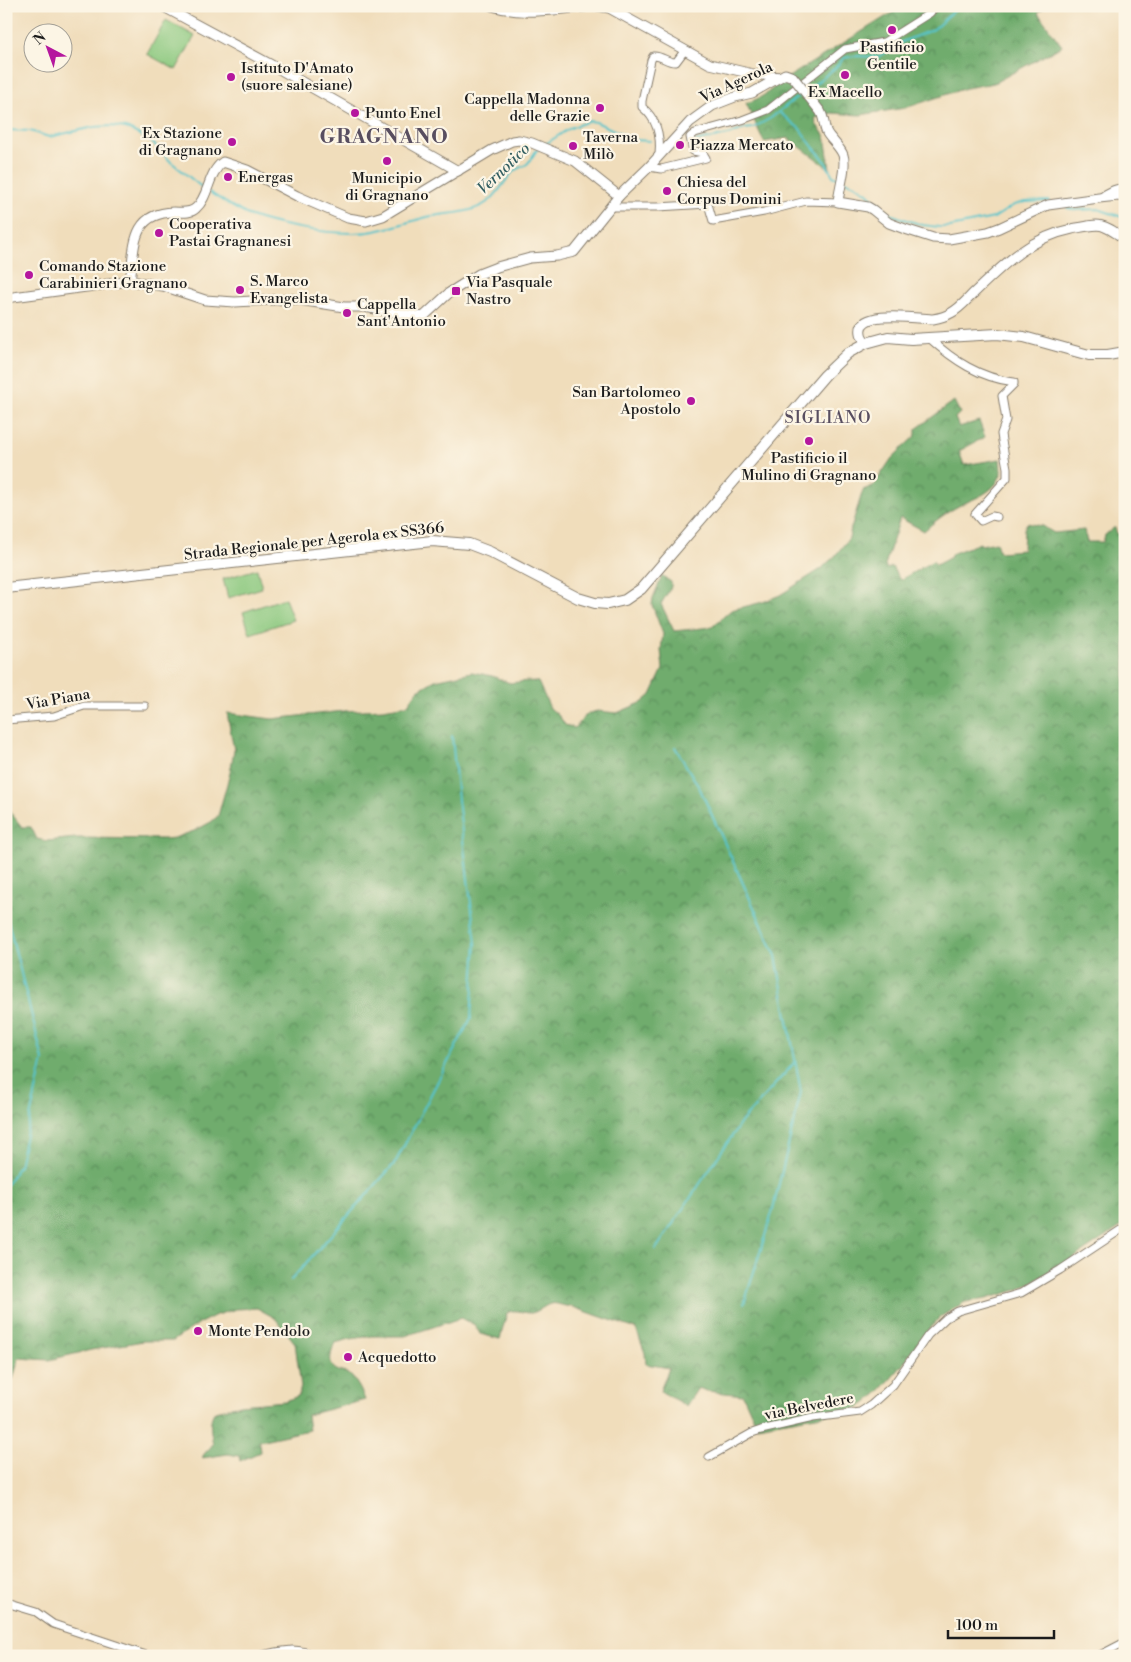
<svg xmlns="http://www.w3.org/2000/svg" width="1131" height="1662" viewBox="0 0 1131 1662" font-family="'Libre Bodoni',serif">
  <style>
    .green { fill: #8ac87e; stroke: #53724d }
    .forest { fill: url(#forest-crowns); stroke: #466444 }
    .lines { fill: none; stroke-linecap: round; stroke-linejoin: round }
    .stream { stroke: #56c4cb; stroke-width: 2 }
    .minor-casing { stroke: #867c6c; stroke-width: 9 }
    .tertiary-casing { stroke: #867c6c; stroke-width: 11 }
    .secondary-casing { stroke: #867c6c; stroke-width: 12 }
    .minor { stroke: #fff; stroke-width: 7 }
    .tertiary { stroke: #fff; stroke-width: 9 }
    .secondary { stroke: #fff; stroke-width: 10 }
    .tertiary-bridge-casing { stroke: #867c6c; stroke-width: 11; stroke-linecap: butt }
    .tertiary-bridge { stroke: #fff; stroke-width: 9 }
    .poi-dot { fill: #b5179e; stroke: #fcf5e5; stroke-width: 2 }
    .labels { text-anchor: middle; stroke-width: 4.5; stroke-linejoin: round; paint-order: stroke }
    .poi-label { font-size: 15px; fill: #1c1c1c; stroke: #fcf5e5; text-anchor: start }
    .street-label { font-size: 15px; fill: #1c1c1c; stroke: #fcf5e5 }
    .water-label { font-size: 16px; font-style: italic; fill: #335f62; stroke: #fcf5e5 }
    .neighbourhood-label { font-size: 16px; letter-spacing: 1px; fill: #584e60; stroke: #fcf5e5 }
    .district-label { font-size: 20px; font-weight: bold; letter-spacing: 1px; fill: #584e60; stroke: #fcf5e5 }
  </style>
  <defs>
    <pattern id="forest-crowns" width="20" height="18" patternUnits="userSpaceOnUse" patternTransform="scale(1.25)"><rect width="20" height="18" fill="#6fac6d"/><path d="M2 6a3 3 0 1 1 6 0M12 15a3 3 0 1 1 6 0" fill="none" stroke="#5a8b59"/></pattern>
  </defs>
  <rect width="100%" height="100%" fill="#fcf5e5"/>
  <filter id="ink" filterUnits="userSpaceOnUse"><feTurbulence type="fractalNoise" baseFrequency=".02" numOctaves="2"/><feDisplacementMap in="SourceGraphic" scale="10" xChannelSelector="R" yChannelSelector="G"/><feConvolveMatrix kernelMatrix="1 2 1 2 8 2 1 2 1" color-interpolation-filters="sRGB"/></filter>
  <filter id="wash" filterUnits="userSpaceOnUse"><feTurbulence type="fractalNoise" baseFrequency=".0096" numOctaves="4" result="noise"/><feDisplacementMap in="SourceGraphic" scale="20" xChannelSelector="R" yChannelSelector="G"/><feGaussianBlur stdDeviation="1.12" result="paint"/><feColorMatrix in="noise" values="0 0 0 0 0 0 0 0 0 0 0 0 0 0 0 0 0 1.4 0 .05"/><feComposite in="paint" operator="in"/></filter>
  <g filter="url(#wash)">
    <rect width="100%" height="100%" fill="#f0ddbb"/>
    <!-- green -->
    <g class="green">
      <path d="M166,20L195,36L176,70L147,54Z"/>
      <path d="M257,569L262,588L228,598L223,579Z"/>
      <path d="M285,598L293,620L250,634L243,612Z"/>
    </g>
    <!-- forest -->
    <g class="forest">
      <path d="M903,6H1045L1038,13L1062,46L994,83L966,88L905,108L860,115L832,113L815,118L816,124L825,136L830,169L788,138L764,142L746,103C760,99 768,93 779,83Z"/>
      <path d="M954,401L960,413L955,418L959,427L979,421L985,437L959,451L964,465L1000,459C1000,464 1002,470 1001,474C994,495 972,498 955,508C944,514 934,522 924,531L900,518L885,565L887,569L892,567L900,580L933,561L936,565L951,557V554L980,543L981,545L996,542L999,552L1023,550L1024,529L1027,523L1042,526L1054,533L1084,530L1087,542H1103L1105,535L1115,527L1117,534L1125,532V1224L1066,1263L1020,1289L986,1299L965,1302L940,1317L927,1331L901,1367L879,1392L865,1404L851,1410L757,1426L743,1395L707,1391L698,1388L686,1406L660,1391L669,1368L646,1364L645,1353L636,1329L570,1306C563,1307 557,1302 550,1304C544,1306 538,1312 531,1313C522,1313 516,1308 507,1313L500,1339L480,1334L475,1325L461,1318L405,1336H372L350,1339L335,1343C331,1353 326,1366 339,1371C343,1372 348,1373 351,1376C357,1382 362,1392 365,1400L307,1415L309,1430L259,1441L260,1452L240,1461L239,1456L228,1454L202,1458C204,1452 210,1449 213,1444C211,1433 208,1420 215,1411L240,1405L285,1401L298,1396L301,1387L295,1343L275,1318L257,1308L236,1309L216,1315L198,1324L173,1341H143L91,1350L49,1360L19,1358L13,1379L6,1386V813L10,812L22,827H31L37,839L47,841L76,838L165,839L174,838L194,831L211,822L218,816L230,773L234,750L227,713L272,719L344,711L383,709L407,705L418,690L435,680L472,672L492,676L510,683L528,681L538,682L550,708L560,717L565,725L575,728L587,714L597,711L617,713L643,702L651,695L663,669L661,650L663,634L652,605L653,598L662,576L671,582V587L661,604L674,631L712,627L731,610L763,602L780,595L821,569L835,556L849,538L851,528L863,490L873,486L892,458L916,435V429Z"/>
    </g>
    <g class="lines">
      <!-- stream -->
      <g class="stream">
        <path d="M807,90L835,68L844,58L855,56L878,57L897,44L934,29L959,6"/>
        <path d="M779,112L800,129L813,147L823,158L833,176L840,179"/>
        <path d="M6,130L30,131L49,137L94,127L111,126L126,128L138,134L154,144L170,161L205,190"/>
        <path d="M694,142L728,135L744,129L753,128L771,118L801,94"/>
        <path d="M544,145L570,128L589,121L596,122L636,140L650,141"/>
        <path d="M845,181L855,185L866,192L890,214L922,225L939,227H950L994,218L1014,205L1025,202L1049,201"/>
        <path d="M209,192C220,199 237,210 248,215C277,226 322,233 353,233C378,233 403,223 427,217C446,213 470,214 486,203C498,196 504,180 514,171C517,168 523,167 527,164C532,160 533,153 538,149"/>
        <path d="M1067,208L1076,210L1098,209L1125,218"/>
        <path d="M675,747L700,789L776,956L801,1092L772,1213L744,1304"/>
        <path d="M6,914L43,1060L19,1166L6,1185"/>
        <path d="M656,1249L742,1121L796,1061"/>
        <path d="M291,1280L395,1163L471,1018L476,943L458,800L452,736"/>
      </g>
    </g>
  </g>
  <g filter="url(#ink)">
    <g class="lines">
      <!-- minor casing -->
      <g class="minor-casing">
        <g id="minor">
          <path d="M659,155C661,136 657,119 642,107V101L651,60L653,56C662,55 667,63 676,62L685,50"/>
          <path d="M649,167L661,169L706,158L703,153L693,151L690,137L695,133L742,120L768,110L845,49L884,42L930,13L936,6"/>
          <path d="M1100,198C1108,191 1114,189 1125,187"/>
          <path d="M610,207H658L708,204L713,221L764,212L806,201L838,202"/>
          <path d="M929,338C953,360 980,378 1014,382V384L1002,396L1006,420L1001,434L1002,441L1007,468V478L975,514L981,521L992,516L997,517"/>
          <path d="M6,720L54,716L84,706H145"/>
          <path d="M709,1457L752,1433L761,1430L813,1418L860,1412L871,1405L893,1385L928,1335L946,1318L958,1311L1021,1293L1060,1270L1125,1227"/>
          <path d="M6,1603L36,1612L53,1624L149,1656"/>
          <path d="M257,1656C276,1652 297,1645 314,1656"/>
          <path d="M1098,1656L1125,1642"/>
        </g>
      </g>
      <!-- tertiary casing -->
      <g class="tertiary-casing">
        <g id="tertiary">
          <path d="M162,6L281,70L458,171"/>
          <path d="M492,6C524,16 560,9 592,6"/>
          <path d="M598,6L609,8L710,64L753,74L780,77"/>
          <path d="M820,111C825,118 823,126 827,133C832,141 840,147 843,155C847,166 839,190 838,202L868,207L873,210L889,223L905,229L933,238L949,239L988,232L999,228L1048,205L1099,198L1118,196L1125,197"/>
          <path d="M130,281C135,248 130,213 174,212C181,212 190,214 196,208C209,197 208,172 223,162L247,170L297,196L348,218L366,221L383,216L492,150L512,141L519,140L532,143L575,161L619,196"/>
          <path d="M6,298L130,281L163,286L205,300L235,302L293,299L344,307H364L423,317L449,293L479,274L497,267L530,258L557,256L574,252L619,196L649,167L690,122L712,106L735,97L752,93L785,74L793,77"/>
          <path d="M866,343C864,340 861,336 861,333C856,308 921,319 933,319C939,318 946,316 951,313C961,308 969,297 977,290C1005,263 1032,237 1072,229C1102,223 1100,222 1125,239"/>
        </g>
      </g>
      <!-- secondary casing -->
      <g class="secondary-casing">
        <path id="secondary" d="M6,588L432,541L469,544L490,552L578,598L595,603L608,604L625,600L641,589L825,375L848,353L866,343L888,337L911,339L997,334L1024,337L1089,355H1108L1125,352"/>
      </g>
      <!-- minor -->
      <use href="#minor" class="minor"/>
      <!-- tertiary -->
      <use href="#tertiary" class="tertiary"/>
      <!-- secondary -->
      <use href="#secondary" class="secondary"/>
      <!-- tertiary-bridge casing -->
      <g class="tertiary-bridge-casing">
        <path id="tertiary-bridge" d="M793,77L820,111"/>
      </g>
      <!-- tertiary-bridge -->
      <use href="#tertiary-bridge" class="tertiary-bridge"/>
    </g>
  </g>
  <!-- markers -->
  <g class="poi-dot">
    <circle cx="892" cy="30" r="5"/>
    <circle cx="845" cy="75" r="5"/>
    <circle cx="231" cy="77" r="5"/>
    <circle cx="600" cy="108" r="5"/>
    <circle cx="355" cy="113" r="5"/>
    <circle cx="232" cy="142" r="5"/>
    <circle cx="680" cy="145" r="5"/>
    <circle cx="573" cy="146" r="5"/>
    <circle cx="387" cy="161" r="5"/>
    <circle cx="228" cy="177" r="5"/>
    <circle cx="667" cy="191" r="5"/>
    <circle cx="159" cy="233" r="5"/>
    <circle cx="29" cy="275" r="5"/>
    <circle cx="240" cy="290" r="5"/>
    <rect x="451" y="286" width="10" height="10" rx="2.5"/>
    <circle cx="347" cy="313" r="5"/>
    <circle cx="691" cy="401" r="5"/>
    <circle cx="809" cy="441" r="5"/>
    <circle cx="198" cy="1331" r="5"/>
    <circle cx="348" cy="1357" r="5"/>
  </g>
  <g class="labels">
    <!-- poi labels -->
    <g class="poi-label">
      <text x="892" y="52" text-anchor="middle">Pastificio<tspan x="892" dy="17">Gentile</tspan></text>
      <text x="241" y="73">Istituto D'Amato<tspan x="241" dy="17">(suore salesiane)</tspan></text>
      <text x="845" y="97" text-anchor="middle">Ex Macello</text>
      <text x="590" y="104" text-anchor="end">Cappella Madonna<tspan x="590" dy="17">delle Grazie</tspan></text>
      <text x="365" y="118">Punto Enel</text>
      <text x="222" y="138" text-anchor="end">Ex Stazione<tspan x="222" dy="17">di Gragnano</tspan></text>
      <text x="583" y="142">Taverna<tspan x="583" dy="17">Milò</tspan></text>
      <text x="690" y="150">Piazza Mercato</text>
      <text x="238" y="182">Energas</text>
      <text x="387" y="183" text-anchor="middle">Municipio<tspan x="387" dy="17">di Gragnano</tspan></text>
      <text x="677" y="187">Chiesa del<tspan x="677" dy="17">Corpus Domini</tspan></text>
      <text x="169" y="229">Cooperativa<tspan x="169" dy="17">Pastai Gragnanesi</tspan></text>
      <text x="39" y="271">Comando Stazione<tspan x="39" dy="17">Carabinieri Gragnano</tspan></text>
      <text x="250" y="286">S. Marco<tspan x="250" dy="17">Evangelista</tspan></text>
      <text x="466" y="287">Via Pasquale<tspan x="466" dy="17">Nastro</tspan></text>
      <text x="357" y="309">Cappella<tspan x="357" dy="17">Sant'Antonio</tspan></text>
      <text x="681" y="397" text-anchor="end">San Bartolomeo<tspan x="681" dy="17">Apostolo</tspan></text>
      <text x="809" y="463" text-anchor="middle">Pastificio il<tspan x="809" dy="17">Mulino di Gragnano</tspan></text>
      <text x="208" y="1336">Monte Pendolo</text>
      <text x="358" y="1362">Acquedotto</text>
    </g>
    <!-- street labels -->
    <g class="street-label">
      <text transform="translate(736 82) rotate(-25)" y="5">Via Agerola</text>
      <text transform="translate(314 541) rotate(-6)" y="5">Strada Regionale per Agerola ex SS366</text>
      <text transform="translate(58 699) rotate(-10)" y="5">Via Piana</text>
      <text transform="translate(809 1406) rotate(-11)" y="5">via Belvedere</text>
    </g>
    <!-- water labels -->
    <g class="water-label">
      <text transform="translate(503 168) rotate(-44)" y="6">Vernotico</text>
    </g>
    <!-- neighbourhood labels -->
    <g class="neighbourhood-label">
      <text x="828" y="423">SIGLIANO</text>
    </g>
    <!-- district labels -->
    <g class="district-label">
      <text x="384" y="143">GRAGNANO</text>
    </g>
  </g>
  <!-- margin -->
  <rect width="1131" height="1662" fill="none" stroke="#fcf5e5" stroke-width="25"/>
  <!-- north arrow -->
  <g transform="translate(48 48) rotate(319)"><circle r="24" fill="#fcf5e5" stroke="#a29e95"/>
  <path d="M0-4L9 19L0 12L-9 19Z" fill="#b5179e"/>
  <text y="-8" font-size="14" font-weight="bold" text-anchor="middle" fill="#1c1c1c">N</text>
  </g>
  <!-- scale -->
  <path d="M948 1630v8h106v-8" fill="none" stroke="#1c1c1c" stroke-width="2.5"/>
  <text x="956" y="1630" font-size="15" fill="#1c1c1c" stroke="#fcf5e5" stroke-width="4" paint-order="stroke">100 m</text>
</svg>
